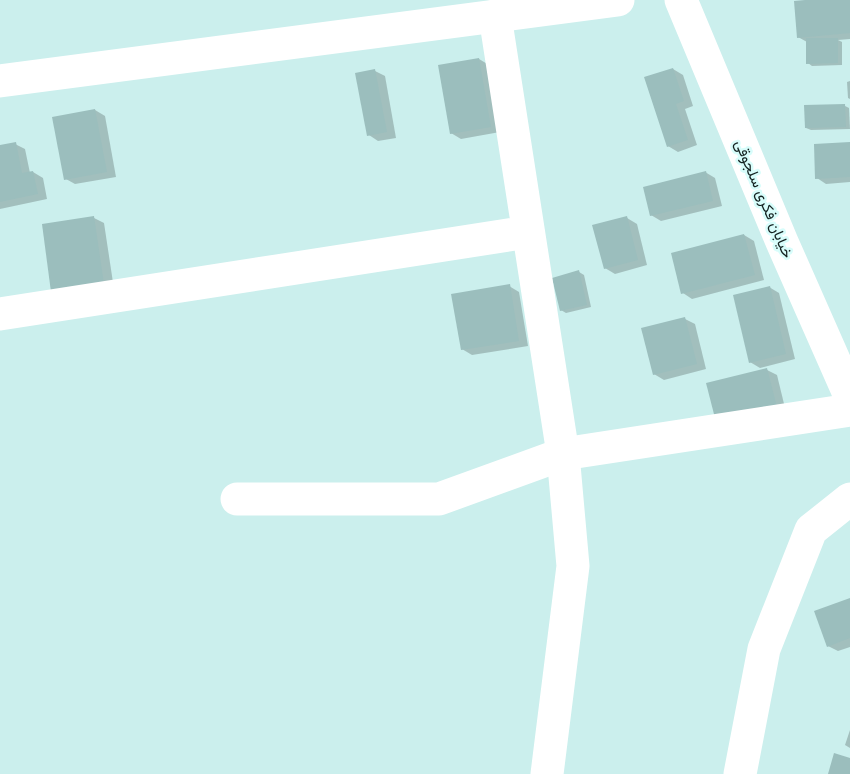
<svg xmlns="http://www.w3.org/2000/svg" width="850" height="774" viewBox="0 0 850 774" font-family="Lora,Vazirmatn,serif">
  <style>
    .shadow { fill: #0003 }
    .building { fill: #9bbebd }
    .lines { fill: none; stroke-linecap: round; stroke-linejoin: round }
    .minor { stroke: #fff; stroke-width: 33 }
    .tertiary { stroke: #fff; stroke-width: 33 }
    .labels { text-anchor: middle; stroke-width: 5; stroke-linejoin: round; paint-order: stroke }
    .street-label { font-size: 15px; fill: #142221; stroke: #d8fdfb }
  </style>
  <rect width="100%" height="100%" fill="#cbefed"/>
  <!-- shadow -->
  <g class="shadow">
    <path d="M823,0H850V39L838,40L842,42V65L812,66L808,63L807,42L798,37Z"/>
    <path d="M479,59L489,65L500,132L461,139L451,133Z"/>
    <path d="M673,69L683,75L693,106L685,109L697,145L678,152L668,146Z"/>
    <path d="M375,71L385,76L396,138L378,141L369,135Z"/>
    <path d="M850,81V99L848,98L847,82Z"/>
    <path d="M845,106L849,108L850,129L811,130L806,128Z"/>
    <path d="M95,110L105,116L116,177L75,184L66,179Z"/>
    <path d="M850,143V182L826,184L817,178Z"/>
    <path d="M15,144L25,149L30,173L33,172L43,178L47,199L0,209V147Z"/>
    <path d="M705,172L715,178L722,206L661,221L651,215Z"/>
    <path d="M94,218L104,223L114,289L62,296Z"/>
    <path d="M627,218L637,224L647,265L615,274L605,268Z"/>
    <path d="M744,235L754,241L764,280L692,299L683,293Z"/>
    <path d="M579,272L584,275L591,307L566,313L561,310Z"/>
    <path d="M509,286L519,292L528,346L472,355L462,349Z"/>
    <path d="M769,287L779,293L795,359L760,368L750,362Z"/>
    <path d="M685,319L695,324L706,369L664,380L654,374Z"/>
    <path d="M767,370L777,375L786,412L708,385Z"/>
    <path d="M850,600V647L838,651L828,646Z"/>
    <path d="M850,730V748L845,745Z"/>
  </g>
  <!-- building -->
  <g class="building">
    <path d="M805,0H850V33L797,38L794,1Z"/>
    <path d="M806,38H838V63L806,64Z"/>
    <path d="M479,58L491,127L450,134L438,65Z"/>
    <path d="M673,68L684,101L676,104L688,140L667,147L644,77Z"/>
    <path d="M375,69L387,132L367,136L355,73Z"/>
    <path d="M845,104L846,127L805,128L804,105Z"/>
    <path d="M95,109L107,172L64,180L52,117Z"/>
    <path d="M16,142L22,173L33,171L38,194L0,202V145Z"/>
    <path d="M850,142V177L815,179L814,144Z"/>
    <path d="M706,171L713,201L650,216L643,187Z"/>
    <path d="M94,216L104,284L51,292L42,224Z"/>
    <path d="M627,216L638,260L604,269L592,225Z"/>
    <path d="M744,234L755,275L681,294L671,253Z"/>
    <path d="M579,270L587,305L560,311L552,278Z"/>
    <path d="M510,284L519,341L461,350L451,294Z"/>
    <path d="M770,286L786,354L749,363L733,295Z"/>
    <path d="M685,317L697,364L653,375L641,328Z"/>
    <path d="M767,368L777,407L716,422L706,383Z"/>
    <path d="M850,598V638L827,647L814,611Z"/>
    <path d="M834,753L850,758V774H828Z"/>
  </g>
  <g class="lines">
    <!-- minor -->
    <g class="minor">
      <path d="M495,16L563,454L573,566L547,774"/>
      <path d="M0,81L618,0"/>
      <path d="M0,314L528,232"/>
      <path d="M237,499H439L563,454L850,410"/>
      <path d="M740,774L764,649L811,530L850,499"/>
    </g>
    <!-- tertiary -->
    <path class="tertiary" d="M681,0L782,242L850,396"/>
  </g>
  <g class="labels">
    <!-- street labels -->
    <g class="street-label">
      <text transform="translate(764 199) rotate(67)" y="5">خیابان فکری سلجوقی</text>
    </g>
  </g>
</svg>
